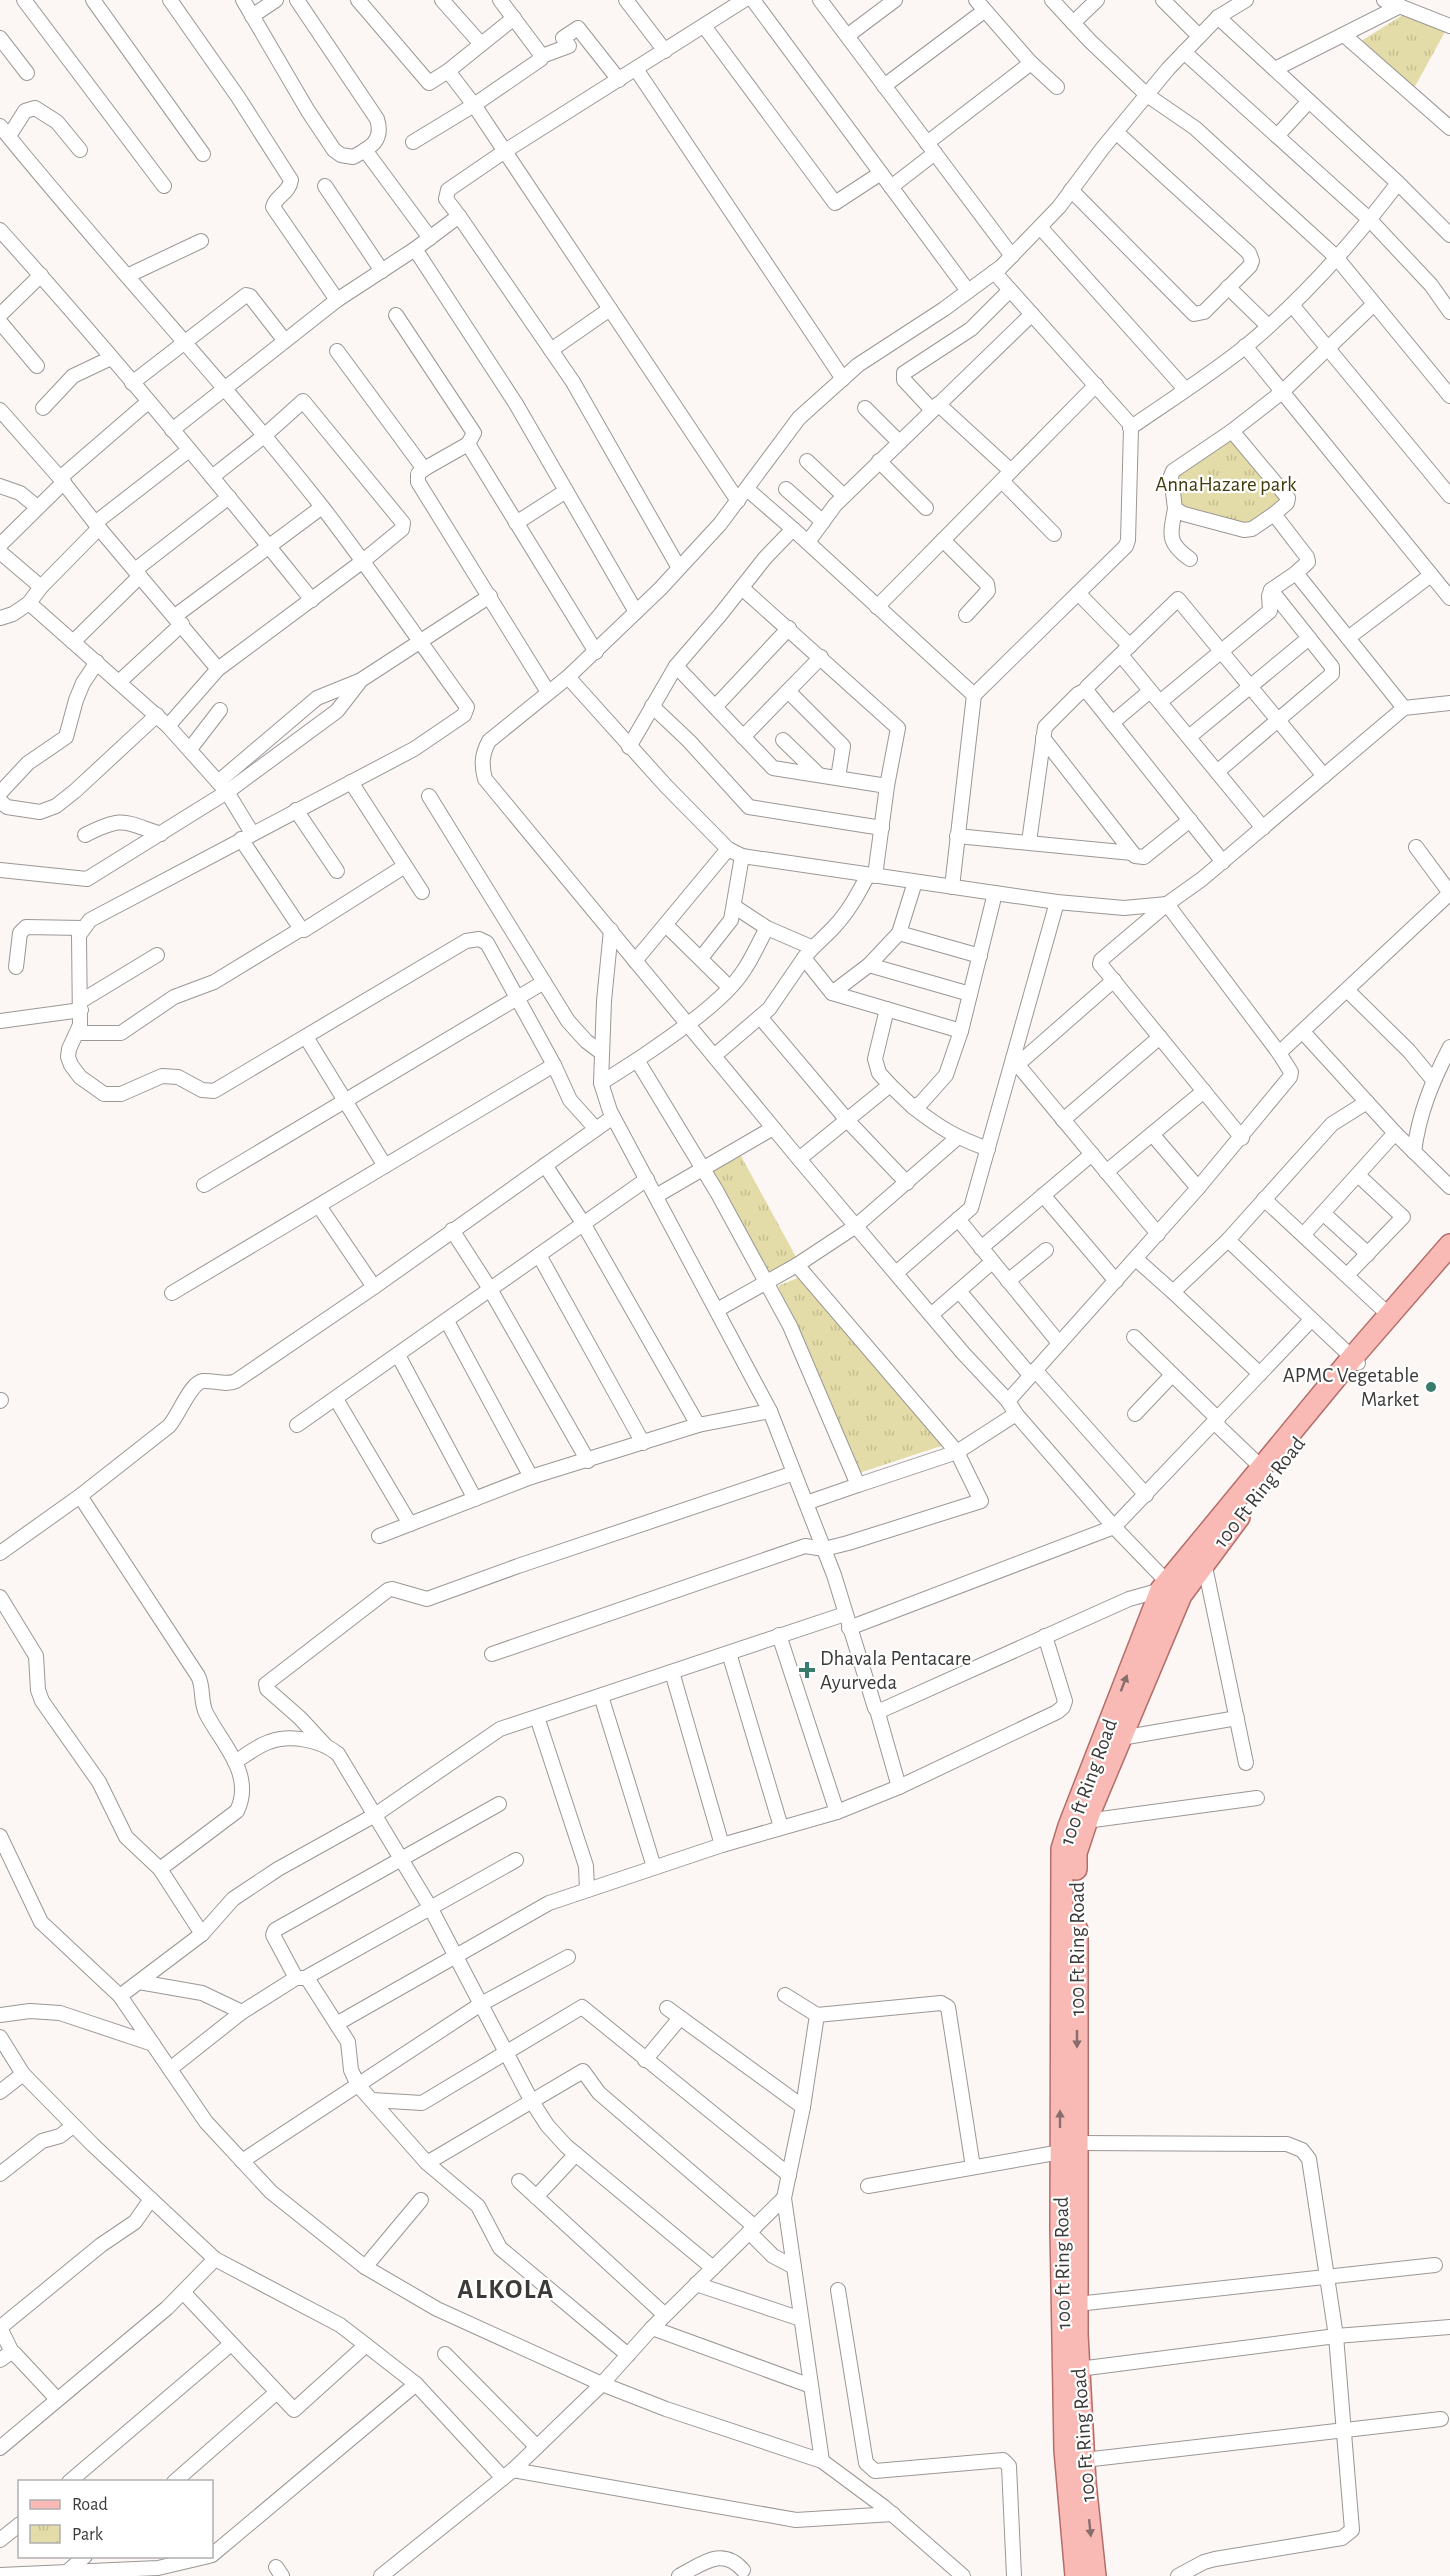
<svg xmlns="http://www.w3.org/2000/svg" width="1450" height="2576" viewBox="0 0 1450 2576" font-family="'Alegreya Sans',sans-serif">
  <style>
    .park { fill: url(#park-tufts) }
    .lines { fill: none; stroke-linecap: round; stroke-linejoin: round }
    .minor-casing { stroke: #9b9795; stroke-width: 16 }
    .primary-casing { stroke: #b46e6a; stroke-width: 24 }
    .minor { stroke: #fff; stroke-width: 14 }
    .primary { stroke: #f9b9b5; stroke-width: 21 }
    .oneway { fill: #876d6b }
    .poi-dot { fill: #397c6d; stroke: #fff; stroke-width: 2 }
    .labels { text-anchor: middle; stroke-width: 4.5; stroke-linejoin: round; paint-order: stroke }
    .park-label { font-size: 21px; fill: #433c0e; stroke: #fff }
    .poi-label { font-size: 21px; fill: #3b3a39; stroke: #fff; text-anchor: end }
    .street-label { font-size: 21px; fill: #3b3a39; stroke: #fff }
    .district-label { font-size: 27px; font-weight: bold; letter-spacing: 1.5px; fill: #3b3a39; stroke: #fff }
  </style>
  <defs>
    <pattern id="park-tufts" width="24" height="20" patternUnits="userSpaceOnUse" patternTransform="scale(1.5)"><rect width="24" height="20" fill="#e3dca8"/><path d="M3 7l-1-3M5 7V3M7 7l1-3M15 17l-1-3M17 17v-4M19 17l1-3" fill="none" stroke="#c4be91"/></pattern>
  </defs>
  <rect width="100%" height="100%" fill="#fcf7f5"/>
  <!-- park -->
  <g class="park">
    <path d="M1406,13L1446,30L1413,90L1358,43Z"/>
    <path d="M1231,436L1282,500L1249,524L1242,525L1180,506L1176,476Z"/>
    <path d="M740,1154L796,1257L767,1273L711,1170Z"/>
    <path d="M800,1277L944,1445L859,1473L778,1286Z"/>
  </g>
  <g class="lines">
    <!-- minor casing -->
    <g class="minor-casing">
      <g id="minor">
        <path d="M24,0L164,186"/>
        <path d="M93,0L203,154"/>
        <path d="M170,0L238,97L291,180C289,194 276,195 273,207L337,300"/>
        <path d="M243,0L308,111L334,150L341,155L353,157C370,148 384,141 377,119L297,0"/>
        <path d="M358,0L429,83L448,71L514,18"/>
        <path d="M442,0L481,44"/>
        <path d="M626,0L665,51"/>
        <path d="M753,0L968,291"/>
        <path d="M820,0L1012,256"/>
        <path d="M976,0L1031,63L1057,87"/>
        <path d="M1052,0L1090,41L1147,95L1195,128L1336,257L1450,396"/>
        <path d="M1163,0L1199,36"/>
        <path d="M1246,0L1218,17L1168,69L1102,149L1059,207L1001,267L944,309L858,365L799,418L720,524L660,589L568,677L666,786L728,849L742,856L1057,902L1124,908L1167,904L1202,879L1404,708L1450,703"/>
        <path d="M1384,0L1450,26"/>
        <path d="M252,16L276,0"/>
        <path d="M1218,17L1398,183L1450,235"/>
        <path d="M1073,23L1097,0"/>
        <path d="M704,26L835,203L881,173"/>
        <path d="M1344,35L1450,128"/>
        <path d="M847,36L895,0"/>
        <path d="M0,38L27,73"/>
        <path d="M1184,52L1370,220L1431,285L1450,312"/>
        <path d="M542,56L569,46L563,38L578,28L619,80"/>
        <path d="M636,69L843,379"/>
        <path d="M1275,69L1400,6"/>
        <path d="M448,71L474,105L738,501"/>
        <path d="M884,86L984,11"/>
        <path d="M0,126C105,256 220,377 323,508C373,573 419,641 467,707L464,715L414,749L90,920L79,935L80,1025L69,1049L68,1057L71,1065L80,1077L104,1094H121L162,1076L178,1077L202,1090L214,1091L466,941L479,939L487,943L554,1065L570,1100L596,1129"/>
        <path d="M9,136L25,111L35,108L57,122L80,150"/>
        <path d="M1277,136L1309,101"/>
        <path d="M413,142L474,105L541,59L542,56L500,0"/>
        <path d="M927,143L1031,63"/>
        <path d="M365,150L430,238"/>
        <path d="M325,186L382,271"/>
        <path d="M891,187L935,153"/>
        <path d="M1071,190L1194,314L1204,312L1250,266L1252,261L1249,253L1116,132"/>
        <path d="M459,216L446,199L448,190L505,151L744,0"/>
        <path d="M1040,227L1185,389"/>
        <path d="M0,230C108,350 211,474 312,600"/>
        <path d="M415,249L516,404L636,612"/>
        <path d="M127,276L201,241"/>
        <path d="M1228,287L1268,326"/>
        <path d="M1374,304L1282,392L1232,431L1288,498L1287,503L1274,514L1307,557L1308,562L1296,573L1404,708"/>
        <path d="M1292,305L1450,496"/>
        <path d="M0,315L41,275"/>
        <path d="M396,315L474,433L468,444"/>
        <path d="M0,322L37,366"/>
        <path d="M1245,346L1450,598"/>
        <path d="M551,350L610,309"/>
        <path d="M337,351L424,469"/>
        <path d="M132,383L246,295L250,296L285,341"/>
        <path d="M938,404L1011,471"/>
        <path d="M43,408L73,376L111,358"/>
        <path d="M865,408L899,442"/>
        <path d="M0,410L60,478L99,528L218,669"/>
        <path d="M932,410L904,380V373L971,329L1010,290"/>
        <path d="M1130,428C1169,401 1210,375 1246,346C1303,299 1354,241 1398,183"/>
        <path d="M172,430L337,300L415,249L459,216L573,382L679,568"/>
        <path d="M1232,431L1173,471L1171,476L1175,509L1184,514L1244,530L1252,529L1274,514"/>
        <path d="M807,461L844,496"/>
        <path d="M879,461L926,508"/>
        <path d="M60,478L148,402"/>
        <path d="M1002,481L1054,534"/>
        <path d="M0,486L20,493L37,507"/>
        <path d="M747,489L793,529"/>
        <path d="M786,489L823,522"/>
        <path d="M1175,509C1170,535 1167,543 1190,559"/>
        <path d="M95,523L189,450"/>
        <path d="M516,523L566,491"/>
        <path d="M943,540L987,584L988,591L966,615"/>
        <path d="M808,542L835,505L1032,314"/>
        <path d="M0,545L64,482"/>
        <path d="M0,552L41,587"/>
        <path d="M135,570L229,497"/>
        <path d="M742,588L898,728L887,786"/>
        <path d="M1078,593L1130,646"/>
        <path d="M877,607L1096,385"/>
        <path d="M175,616L322,507"/>
        <path d="M0,618L13,614L29,603L41,587L99,528"/>
        <path d="M1348,638L1431,575"/>
        <path d="M73,642L140,576"/>
        <path d="M1121,655L1263,828"/>
        <path d="M676,666L773,768L887,786L875,876"/>
        <path d="M568,677L489,741C482,754 481,764 485,779L799,1159L963,1353L1008,1401L1016,1414L1114,1527L1173,1588"/>
        <path d="M119,682L182,624"/>
        <path d="M788,691L843,746L838,778"/>
        <path d="M548,692L418,482V474L424,469L468,444L596,652"/>
        <path d="M974,695L1126,546L1128,540L1131,429L1129,423L994,272"/>
        <path d="M1160,702L1270,611L1269,596L1271,590L1296,573"/>
        <path d="M652,706L689,741L749,807L882,828"/>
        <path d="M715,707L789,628"/>
        <path d="M1112,723L1150,691"/>
        <path d="M168,726L218,669L363,561L402,529L403,523L303,401L264,436L212,477"/>
        <path d="M743,737L821,657"/>
        <path d="M1189,737L1309,638"/>
        <path d="M1043,738L1135,856L1144,857L1190,820"/>
        <path d="M783,740L819,775"/>
        <path d="M629,747L676,666L720,615L765,558L793,529L974,695L952,887"/>
        <path d="M190,749L220,710"/>
        <path d="M1217,772L1332,674V667L1271,590"/>
        <path d="M218,782L317,698L359,681"/>
        <path d="M351,782L422,892"/>
        <path d="M0,793L28,763L66,737L76,700L83,683L97,662"/>
        <path d="M429,796L568,1021L586,1041L602,1053"/>
        <path d="M0,801L7,807L40,812L56,806L75,791L157,715"/>
        <path d="M296,810L337,871"/>
        <path d="M252,833L227,792L337,711L361,680L490,596"/>
        <path d="M85,835C123,816 122,821 161,834"/>
        <path d="M957,836L1132,853"/>
        <path d="M241,839L301,929L304,930L405,866"/>
        <path d="M1029,842L1045,727L1078,694L1086,690"/>
        <path d="M1416,847L1450,893"/>
        <path d="M1223,862L1086,690L1087,687L1178,599L1324,776"/>
        <path d="M0,870L87,879L227,792L168,726L29,603"/>
        <path d="M868,875C858,894 849,911 834,927C824,938 813,946 804,958L832,993L961,1031"/>
        <path d="M915,882L899,933L980,956"/>
        <path d="M735,907L767,928L811,947"/>
        <path d="M667,926L729,987"/>
        <path d="M767,928C759,942 753,957 744,970C724,1002 669,1038 637,1060L717,1192L790,1326L858,1485L957,1452L1016,1414"/>
        <path d="M611,930L604,1001L601,1083L610,1111L770,1411L834,1575L875,1708L882,1710L1129,1599L1161,1590"/>
        <path d="M701,958L731,920L742,856"/>
        <path d="M635,961L728,849"/>
        <path d="M869,965L899,933"/>
        <path d="M16,967L20,933L26,927L82,928"/>
        <path d="M1347,990L1409,1051L1433,1080"/>
        <path d="M832,993L869,965L970,994"/>
        <path d="M81,1001L157,955"/>
        <path d="M887,1009L875,1059L879,1073L890,1085"/>
        <path d="M760,1017L847,1120L907,1183"/>
        <path d="M0,1021L81,1010"/>
        <path d="M1303,1032L1395,1133L1450,1187"/>
        <path d="M78,1033H121L174,997L214,982L301,929"/>
        <path d="M306,1037L385,1166"/>
        <path d="M1279,1053L1450,893"/>
        <path d="M714,1056L769,1009L804,958"/>
        <path d="M1013,1059L1158,1234"/>
        <path d="M1017,1065L1114,980"/>
        <path d="M601,1083L637,1060"/>
        <path d="M913,1107C940,1128 955,1137 988,1149"/>
        <path d="M1063,1120L1160,1037"/>
        <path d="M1152,1134L1198,1188"/>
        <path d="M1414,1152C1419,1113 1432,1082 1450,1047"/>
        <path d="M799,1159L890,1085L913,1107L921,1103L946,1075L961,1031L995,893"/>
        <path d="M545,1165L583,1223L698,1425"/>
        <path d="M1106,1172L1204,1091"/>
        <path d="M204,1185L544,982"/>
        <path d="M1043,1195L1116,1281"/>
        <path d="M656,1196L773,1128"/>
        <path d="M1264,1199L1389,1315"/>
        <path d="M319,1206L374,1287"/>
        <path d="M1323,1213L1368,1254"/>
        <path d="M958,1219L1059,1343"/>
        <path d="M452,1230L490,1289L588,1461"/>
        <path d="M1304,1234L1395,1133"/>
        <path d="M1228,1240L1332,1124L1367,1102"/>
        <path d="M981,1248L1092,1154"/>
        <path d="M539,1255L643,1443"/>
        <path d="M1136,1259L1173,1292L1228,1240L1358,1363"/>
        <path d="M896,1273L971,1208L1057,902"/>
        <path d="M1347,1275L1403,1217L1358,1175"/>
        <path d="M1008,1281L1046,1250"/>
        <path d="M959,1291L1030,1375"/>
        <path d="M1173,1292L1260,1374"/>
        <path d="M172,1293L554,1065"/>
        <path d="M717,1310L797,1265L856,1226L957,1138"/>
        <path d="M931,1315L992,1262"/>
        <path d="M447,1321L531,1477"/>
        <path d="M1134,1337L1218,1419"/>
        <path d="M398,1355L475,1499"/>
        <path d="M1035,1370L1146,1495"/>
        <path d="M336,1399L410,1524"/>
        <path d="M0,1401L1,1400"/>
        <path d="M1008,1401L1198,1188L1290,1077L1291,1072L1279,1053L1167,904L1101,960L1100,964L1242,1138"/>
        <path d="M1135,1414L1172,1375"/>
        <path d="M1215,1423L1261,1467"/>
        <path d="M297,1425L647,1179"/>
        <path d="M80,1496L198,1676C204,1687 200,1701 206,1713C221,1743 255,1774 237,1811L160,1869"/>
        <path d="M806,1503L858,1485"/>
        <path d="M379,1536L531,1477L698,1425L770,1411"/>
        <path d="M0,1553L80,1496L169,1426C179,1415 190,1383 203,1381C214,1380 225,1386 236,1381L374,1287L613,1117"/>
        <path d="M1204,1562L1246,1763"/>
        <path d="M0,1597L36,1656L38,1690L42,1701L99,1782L126,1837L160,1869L202,1934"/>
        <path d="M849,1628L1114,1527L1311,1320"/>
        <path d="M779,1635L837,1812"/>
        <path d="M729,1653L781,1827"/>
        <path d="M492,1654L805,1546L824,1549L848,1543L981,1501L957,1452L797,1265"/>
        <path d="M672,1672L722,1845"/>
        <path d="M601,1696L654,1867"/>
        <path d="M877,1710L899,1787"/>
        <path d="M537,1717L586,1866L587,1890"/>
        <path d="M1121,1738L1237,1718"/>
        <path d="M325,1745L300,1718L267,1689L266,1684L388,1590L392,1589L427,1599L518,1566L794,1473"/>
        <path d="M235,1762C246,1755 257,1746 269,1742C291,1734 321,1740 338,1754L430,1907L531,2100L547,2125L566,2146L713,2268"/>
        <path d="M1086,1821L1257,1798"/>
        <path d="M0,1836L41,1922L120,1996L206,2122L271,2192L365,2267L437,2309L602,2384L666,2409L822,2461L884,2507L963,2576"/>
        <path d="M296,1978L273,1935L275,1930L499,1804"/>
        <path d="M305,1978L516,1860"/>
        <path d="M139,1982L202,1993L242,2012L296,1978H305L309,1981L348,2042L351,2070L358,2085L427,2163L478,2206L500,2248L628,2355"/>
        <path d="M785,1995L817,2015L941,2003L948,2007L973,2167"/>
        <path d="M120,1996L202,1934L233,1899L278,1869L375,1815L500,1729L845,1614"/>
        <path d="M667,2008L803,2107"/>
        <path d="M0,2015L30,2011L60,2013L153,2044"/>
        <path d="M817,2015L803,2107L784,2198L822,2461"/>
        <path d="M338,2023L549,1903L722,1845L837,1812L899,1787L1057,1712L1063,1707L1065,1701L1045,1636"/>
        <path d="M0,2037L23,2074L93,2145L215,2259L340,2325L366,2345L416,2384L503,2478"/>
        <path d="M645,2060L680,2018"/>
        <path d="M170,2069L242,2012"/>
        <path d="M0,2092L23,2074"/>
        <path d="M372,2100L422,2103L582,2007L789,2175"/>
        <path d="M1078,2143L1287,2144L1302,2150L1309,2159L1336,2336L1352,2530L1342,2538L1215,2559L1204,2562L1178,2576"/>
        <path d="M242,2161L481,2004L568,1957"/>
        <path d="M427,2163L583,2071L599,2093L755,2227"/>
        <path d="M0,2174L42,2141L60,2136L73,2126"/>
        <path d="M519,2181L665,2315"/>
        <path d="M868,2186L1061,2152"/>
        <path d="M536,2197L576,2154"/>
        <path d="M749,2232L773,2256L794,2267"/>
        <path d="M365,2267L421,2200"/>
        <path d="M696,2284L801,2319"/>
        <path d="M838,2290L866,2463L875,2471L1003,2460L1009,2466L1014,2576"/>
        <path d="M183,2292L294,2410L366,2345"/>
        <path d="M1077,2304L1435,2265"/>
        <path d="M652,2328L811,2386"/>
        <path d="M12,2352L1,2330L2,2326L101,2245L135,2222L151,2199"/>
        <path d="M445,2354L537,2447"/>
        <path d="M0,2360L10,2353H14L57,2399"/>
        <path d="M1079,2369L1336,2336L1450,2327"/>
        <path d="M0,2448L167,2308L215,2259"/>
        <path d="M1084,2460L1441,2419"/>
        <path d="M513,2470L796,2520L893,2514"/>
        <path d="M69,2482L231,2344"/>
        <path d="M174,2482L277,2392"/>
        <path d="M0,2540L20,2524"/>
        <path d="M212,2555L416,2384"/>
        <path d="M276,2567L282,2576"/>
        <path d="M66,2573L85,2556"/>
        <path d="M0,2575L158,2568L209,2556"/>
        <path d="M381,2576L513,2470L600,2386L652,2328L784,2198"/>
        <path d="M679,2576C702,2564 722,2546 743,2570"/>
      </g>
    </g>
    <!-- primary casing -->
    <g class="primary-casing">
      <g id="primary">
        <path d="M1076,1869V1853L1089,1814L1181,1595L1239,1517"/>
        <path d="M1077,1930V2334L1085,2482L1095,2576"/>
        <path d="M1076,2576L1065,2450L1061,2229L1062,1849L1069,1826L1161,1590L1352,1358L1450,1245"/>
      </g>
    </g>
    <!-- minor -->
    <use href="#minor" class="minor"/>
    <!-- primary -->
    <use href="#primary" class="primary"/>
  </g>
  <!-- one-way arrows -->
  <defs><path id="oneway-solid" d="M-6-.8H1V-3.2L6.5 0L1 3.2V.8H-6Z" transform="scale(1.5)"/></defs>
  <g class="oneway">
    <use href="#oneway-solid" transform="translate(1124 1683) rotate(-69)"/>
    <use href="#oneway-solid" transform="translate(1077 2039) rotate(90)"/>
    <use href="#oneway-solid" transform="translate(1060 2119) rotate(-90)"/>
    <use href="#oneway-solid" transform="translate(1090 2528) rotate(84)"/>
  </g>
  <!-- markers -->
  <g class="poi-dot">
    <circle cx="1431" cy="1387" r="6"/>
    <path d="M804 1661h6v6h6v6h-6v6h-6v-6h-6v-6h6z"/>
  </g>
  <g class="labels">
    <!-- park labels -->
    <g class="park-label">
      <text x="1226" y="491">AnnaHazare park</text>
    </g>
    <!-- poi labels -->
    <g class="poi-label">
      <text x="1419" y="1382">APMC Vegetable<tspan x="1419" dy="24">Market</tspan></text>
      <text x="820" y="1665" text-anchor="start">Dhavala Pentacare<tspan x="820" dy="24">Ayurveda</tspan></text>
    </g>
    <!-- street labels -->
    <g class="street-label">
      <text transform="translate(1259 1492) rotate(-52)" y="7">100 Ft Ring Road</text>
      <text transform="translate(1088 1782) rotate(-70)" y="7">100 ft Ring Road</text>
      <text transform="translate(1077 1949) rotate(-90)" y="7">100 Ft Ring Road</text>
      <text transform="translate(1062 2263) rotate(-91)" y="7">100 ft Ring Road</text>
      <text transform="translate(1083 2435) rotate(-94)" y="7">100 Ft Ring Road</text>
    </g>
    <!-- district labels -->
    <g class="district-label">
      <text x="506" y="2298">ALKOLA</text>
    </g>
  </g>
  <!-- legend -->
  <rect x="18" y="2480" width="195" height="78" fill="#ffffff" stroke="#b1b0b0" stroke-width="1.5"/>
  <rect x="30" y="2500" width="30" height="9" fill="#f9b9b5" stroke="#b1b0b0" stroke-width="1.5"/>
  <text x="72" y="2510" font-size="18" fill="#3b3a39">Road</text>
  <rect x="30" y="2525" width="30" height="18" fill="url(#park-tufts)" stroke="#b1b0b0" stroke-width="1.5"/>
  <text x="72" y="2540" font-size="18" fill="#3b3a39">Park</text>
</svg>
